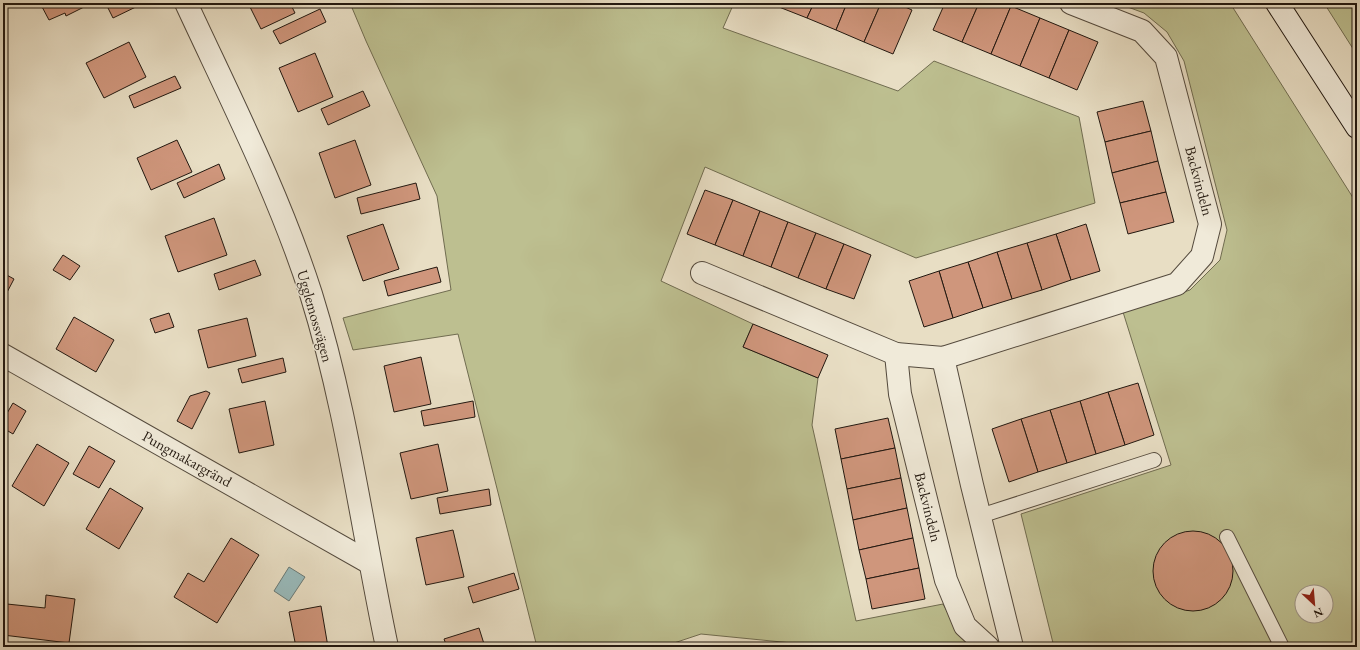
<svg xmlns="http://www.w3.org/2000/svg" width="1360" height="650" viewBox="0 0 1360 650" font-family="'EB Garamond',serif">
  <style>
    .green { fill: #bdbf90; stroke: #706c50; fill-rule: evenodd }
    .water { fill: #99bbbc; stroke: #697a77 }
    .building { fill: #cf967c; stroke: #221810 }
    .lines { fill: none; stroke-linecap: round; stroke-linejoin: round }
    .lane-casing { stroke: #544a3d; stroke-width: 16 }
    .street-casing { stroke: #544a3d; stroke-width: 24 }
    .secondary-casing { stroke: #221810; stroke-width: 24 }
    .lane { stroke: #f0ead9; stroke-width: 14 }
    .street { stroke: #f0ead9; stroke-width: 22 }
    .secondary { stroke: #f0ead9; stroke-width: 22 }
    .labels { text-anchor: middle; stroke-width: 3; stroke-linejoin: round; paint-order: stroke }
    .street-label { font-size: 15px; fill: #221810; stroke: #f0ead9 }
  </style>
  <rect width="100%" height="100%" fill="#e8dec4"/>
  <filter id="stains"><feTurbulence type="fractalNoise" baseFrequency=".005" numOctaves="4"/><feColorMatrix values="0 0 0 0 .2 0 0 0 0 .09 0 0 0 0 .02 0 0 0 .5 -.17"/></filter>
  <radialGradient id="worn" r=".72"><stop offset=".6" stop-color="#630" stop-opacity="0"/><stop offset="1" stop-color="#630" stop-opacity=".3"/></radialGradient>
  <!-- green -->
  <g class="green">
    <path d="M350,3H734L723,28L898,91L934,61L1079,117L1095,203L916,258L705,167L661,281L753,324L743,347L818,378L812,425L856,621L943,604L956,628L976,647H814L812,645L701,634L662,647H537L458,334L353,350L343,318L451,290L437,196L366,41Z"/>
    <path d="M1117,3H1230L1357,204V647H1054L1021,514L1171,465L1123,312L1190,290L1220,260L1227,230L1184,61L1167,32L1144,13ZM1302,592H1326V616H1302Z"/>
    <path d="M1324,3H1357V55Z"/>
  </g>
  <!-- water -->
  <path class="water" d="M289,567L305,577L289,601L274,591Z"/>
  <!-- building -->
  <g class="building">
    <path d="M40,3H92L66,16L65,13L49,20Z"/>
    <path d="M112,3H142V4L113,18L107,6Z"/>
    <path d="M248,3H290L295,13L261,29Z"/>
    <path d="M781,3H814L807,18L779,7Z"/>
    <path d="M814,3H847L836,30L807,18Z"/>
    <path d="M847,3H881L864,42L836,30Z"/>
    <path d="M881,3H896L912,10L893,54L864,42Z"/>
    <path d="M945,3H979L962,42L933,30Z"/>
    <path d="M979,3H1004L1011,6L991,54L962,42Z"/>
    <path d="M1011,6L1040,18L1020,66L991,54Z"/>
    <path d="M320,9L326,22L280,44L273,31Z"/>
    <path d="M1040,18L1069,30L1049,78L1020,66Z"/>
    <path d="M1069,30L1098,42L1077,90L1049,78Z"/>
    <path d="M129,42L146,77L104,98L86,63Z"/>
    <path d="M315,53L333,97L298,112L279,68Z"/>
    <path d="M175,76L181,88L134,108L129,96Z"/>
    <path d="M363,91L370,106L328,125L321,109Z"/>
    <path d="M1143,101L1151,131L1105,142L1097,112Z"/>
    <path d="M1151,131L1158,161L1112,173L1105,142Z"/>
    <path d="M177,140L192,172L151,190L137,158Z"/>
    <path d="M355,140L371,185L335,198L319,153Z"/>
    <path d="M1158,161L1166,192L1120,203L1112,173Z"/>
    <path d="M219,164L225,179L184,198L177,183Z"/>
    <path d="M416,183L420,199L361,214L357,198Z"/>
    <path d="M705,190L733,200L715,245L687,234Z"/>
    <path d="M1166,192L1174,222L1128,234L1120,203Z"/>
    <path d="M733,200L760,211L743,256L715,245Z"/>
    <path d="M760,211L788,222L771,267L743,256Z"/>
    <path d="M214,218L227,255L178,272L165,236Z"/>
    <path d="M788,222L816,233L798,278L771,267Z"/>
    <path d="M383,224L399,269L363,281L347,236Z"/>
    <path d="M1086,224L1100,271L1071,280L1056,234Z"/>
    <path d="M816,233L844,244L826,289L798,278Z"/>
    <path d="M1056,234L1071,280L1042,290L1027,243Z"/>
    <path d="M1027,243L1042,290L1012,299L997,252Z"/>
    <path d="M844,244L871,255L854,299L826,289Z"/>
    <path d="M997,252L1012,299L983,308L968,262Z"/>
    <path d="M63,255L80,266L70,280L53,270Z"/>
    <path d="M255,260L261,275L219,290L214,274Z"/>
    <path d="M968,262L983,308L953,318L939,271Z"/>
    <path d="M437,267L441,282L388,296L384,281Z"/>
    <path d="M939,271L953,318L924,327L909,281Z"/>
    <path d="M3,273L14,279L3,300Z"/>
    <path d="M169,313L174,327L155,333L150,319Z"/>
    <path d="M74,317L114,340L96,372L56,349Z"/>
    <path d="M247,318L256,356L208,368L198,330Z"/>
    <path d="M753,324L828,355L818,378L743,347Z"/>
    <path d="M421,357L431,404L394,412L384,366Z"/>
    <path d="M283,358L286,372L242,383L238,369Z"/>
    <path d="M1138,383L1154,435L1125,445L1108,392Z"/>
    <path d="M206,391L210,393L192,429L177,421L190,396Z"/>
    <path d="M1108,392L1125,445L1096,454L1080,401Z"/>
    <path d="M265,401L274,445L239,453L229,409Z"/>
    <path d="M473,401L475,417L424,426L421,411Z"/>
    <path d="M1080,401L1096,454L1067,463L1050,410Z"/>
    <path d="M13,403L26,411L13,434L3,428V420Z"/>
    <path d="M1050,410L1067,463L1038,472L1021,419Z"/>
    <path d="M888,418L895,448L841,459L835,429Z"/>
    <path d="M1021,419L1038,472L1009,482L992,429Z"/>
    <path d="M37,444L69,463L44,506L12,486Z"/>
    <path d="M438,444L448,491L411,499L400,453Z"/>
    <path d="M89,446L115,461L99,488L73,474Z"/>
    <path d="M895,448L901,478L847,489L841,459Z"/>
    <path d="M901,478L907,508L853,520L847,489Z"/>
    <path d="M110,488L143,508L119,549L86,529Z"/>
    <path d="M489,489L491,505L440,514L437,498Z"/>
    <path d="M907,508L913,538L859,550L853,520Z"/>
    <path d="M453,530L464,577L426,585L416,538Z"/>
    <circle cx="1193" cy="571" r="40"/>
    <path d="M231,538L259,555L217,623L174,597L188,573L204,582Z"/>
    <path d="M913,538L919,568L866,579L859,550Z"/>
    <path d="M919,568L925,599L872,609L866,579Z"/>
    <path d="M514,573L519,589L473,603L468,587Z"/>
    <path d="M46,595L75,599L69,643L3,635L7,604L45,608Z"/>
    <path d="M321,606L328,647H296L289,612Z"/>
    <path d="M479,628L485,647H447L444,639Z"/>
  </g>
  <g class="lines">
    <!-- lane casing -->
    <g class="lane-casing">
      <g id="lane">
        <path d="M980,516L1154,460"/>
        <path d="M1227,537L1282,647"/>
      </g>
    </g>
    <!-- street casing -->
    <g class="street-casing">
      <g id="street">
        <path d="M186,3C230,98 279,194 311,294C347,409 362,529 387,647"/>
        <path d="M702,273L896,354L943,358L1177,284L1202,256L1210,224L1166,57L1142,31L1071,3"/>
        <path d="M896,354L900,394L946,580L965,626L988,647"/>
        <path d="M3,355L370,563"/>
        <path d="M943,358L972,485L1012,647"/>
      </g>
    </g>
    <!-- secondary casing -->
    <g class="secondary-casing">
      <path id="secondary" d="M1277,3L1357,127"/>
    </g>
    <!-- lane -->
    <use href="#lane" class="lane"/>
    <!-- street -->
    <use href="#street" class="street"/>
    <!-- secondary -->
    <use href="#secondary" class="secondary"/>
  </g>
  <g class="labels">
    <!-- street labels -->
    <g class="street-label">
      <text transform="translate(1199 181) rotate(75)" y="5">Backvindeln</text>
      <text transform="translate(315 316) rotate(74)" y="5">Ugglemossvägen</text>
      <text transform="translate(187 459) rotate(29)" y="5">Pungmakargränd</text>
      <text transform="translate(928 507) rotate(76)" y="5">Backvindeln</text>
    </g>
  </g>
  <!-- margin -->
  <rect width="1360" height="650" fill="none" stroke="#e8dec4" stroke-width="16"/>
  <rect x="4" y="4" width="1352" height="642" fill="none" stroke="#221810" stroke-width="2"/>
  <rect x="8" y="8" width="1344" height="634" fill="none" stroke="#221810"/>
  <!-- north arrow -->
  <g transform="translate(1314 604) rotate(154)"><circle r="19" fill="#f0ead9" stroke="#9e9689"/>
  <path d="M0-3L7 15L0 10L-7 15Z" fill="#8f2418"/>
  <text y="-6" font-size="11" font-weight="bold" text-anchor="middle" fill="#221810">N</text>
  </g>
  <rect width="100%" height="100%" filter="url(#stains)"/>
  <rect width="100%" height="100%" fill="url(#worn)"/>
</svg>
